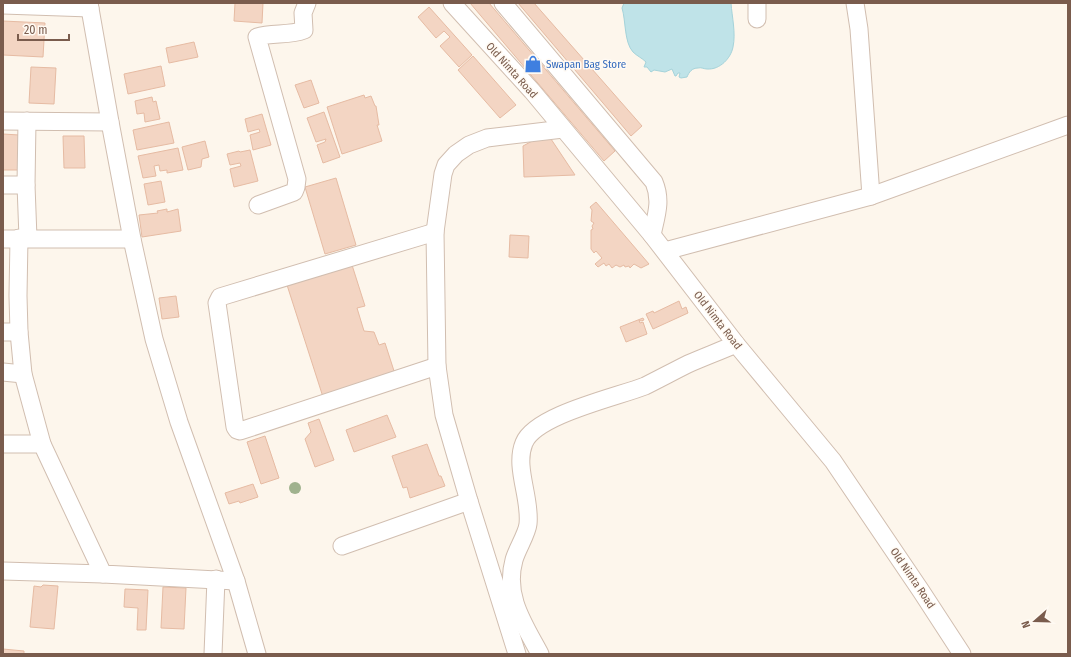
<svg xmlns="http://www.w3.org/2000/svg" width="1071" height="657" viewBox="0 0 1071 657" font-family="'Fira Sans Condensed',sans-serif">
  <style>
    .water { fill: #bfe3e8; stroke: #a5d3da }
    .building { fill: #f3d5c3; stroke: #e6bba3 }
    .lines { fill: none; stroke-linecap: round; stroke-linejoin: round }
    .minor-casing { stroke: #d1beb0; stroke-width: 19 }
    .minor { stroke: #fff; stroke-width: 17 }
    .tree { fill: #a0b28e }
    .labels { text-anchor: middle; stroke-width: 3; stroke-linejoin: round; paint-order: stroke }
    .shop-label { font-size: 11px; fill: #366cbe; stroke: #fffaf3; text-anchor: start }
    .street-label { font-size: 11px; fill: #7a5c4d; stroke: #fffaf3 }
  </style>
  <rect width="100%" height="100%" fill="#fdf6ec"/>
  <!-- water -->
  <path class="water" d="M624,3H731C732,17 736,33 733,47C731,58 720,70 707,69C704,69 701,67 698,68C692,68 689,72 687,77L681,78L679,77L680,73H678L676,76H675L672,69L665,72L654,70L651,72L647,67H644L646,62C642,58 637,56 633,52C624,42 626,21 622,8Z"/>
  <!-- building -->
  <g class="building">
    <path d="M235,3H263L262,23L234,21Z"/>
    <path d="M470,3H489L615,151L604,161Z"/>
    <path d="M518,3H534L642,126L631,136Z"/>
    <path d="M429,7L472,55L459,67L440,46L450,37L444,31L436,38L418,17Z"/>
    <path d="M3,21L45,23L43,57L3,55Z"/>
    <path d="M194,42L198,57L169,63L166,48Z"/>
    <path d="M473,56L516,105L500,118L458,70Z"/>
    <path d="M161,66L165,86L128,94L124,74Z"/>
    <path d="M31,67L56,68L54,104L29,103Z"/>
    <path d="M311,80L319,103L304,108L295,85Z"/>
    <path d="M364,95L365,98L371,96L375,106H376L379,125H377L382,141L342,154L327,107Z"/>
    <path d="M152,97L153,102L156,101L160,119L145,122L144,113L137,114L135,101Z"/>
    <path d="M324,112L340,157L323,163L317,145L325,142L326,139L316,142L307,118Z"/>
    <path d="M262,114L271,145L253,150L250,135L260,132L259,129L248,132L245,119Z"/>
    <path d="M169,122L174,143L137,150L133,130Z"/>
    <path d="M547,133L575,175L524,177L523,146Z"/>
    <path d="M3,134L19,135L18,170H3Z"/>
    <path d="M63,136H84L85,168H64Z"/>
    <path d="M205,141L209,157L202,159L201,167L188,170L182,147Z"/>
    <path d="M178,148L183,170L167,173V170L160,171L159,165L154,166L156,176L143,178L138,156Z"/>
    <path d="M250,150L258,181L234,187L230,169L241,166L240,163L230,165L227,154L239,151L240,152Z"/>
    <path d="M336,178L356,245L325,254L305,187Z"/>
    <path d="M161,181L165,202L148,205L144,184Z"/>
    <path d="M596,202L649,264L641,268L634,264L630,268L629,266L625,267L624,265L620,267L616,265L612,268L609,264L606,266L604,263L598,267L595,264L602,258L596,251L594,253L591,249V230L593,229L592,226L594,223L591,221L592,210L590,207Z"/>
    <path d="M167,209V212L178,209L181,231L142,237L139,215L158,213L157,211Z"/>
    <path d="M510,235L529,236L528,258L509,257Z"/>
    <path d="M352,265L365,306L357,308L364,331L374,332L379,345L385,343L395,374L323,397L287,285Z"/>
    <path d="M176,296L179,317L162,319L159,298Z"/>
    <path d="M679,301L682,309L686,307L688,313L653,329L646,314L653,311L654,313Z"/>
    <path d="M643,318L644,320L641,321L639,320L640,323L643,322L647,334L626,342L620,327Z"/>
    <path d="M387,415L396,437L354,452L346,430Z"/>
    <path d="M319,419L334,460L315,467L305,439L311,432L308,423Z"/>
    <path d="M265,436L279,478L261,484L247,442Z"/>
    <path d="M427,444L439,476H441L445,486L410,498L407,487L403,488L392,456Z"/>
    <path d="M253,484L258,497L240,503L239,501L229,504L225,493Z"/>
    <path d="M43,585L58,586L54,629L30,627L34,586L41,587Z"/>
    <path d="M163,587L186,588L184,629L161,628Z"/>
    <path d="M125,589L148,590L146,630H137L138,608L124,607Z"/>
    <path d="M3,649L24,651V654H3Z"/>
  </g>
  <g class="lines">
    <!-- minor casing -->
    <g class="minor-casing">
      <g id="minor">
        <path d="M89,3L110,122L132,239L154,339L179,422L236,581L257,654"/>
        <path d="M452,3L532,91L652,235L736,344L833,461L921,591L962,654"/>
        <path d="M503,3L654,182C662,201 656,216 652,235"/>
        <path d="M757,3V19"/>
        <path d="M855,3L859,29L871,196"/>
        <path d="M3,5L90,8"/>
        <path d="M3,121L110,122"/>
        <path d="M27,121L26,185L28,238"/>
        <path d="M3,185H26"/>
        <path d="M258,205L294,192L296,187L297,179L257,37C272,32 289,36 304,30L303,13L307,3"/>
        <path d="M435,232L220,297L217,303L235,427L237,430L240,431L437,366"/>
        <path d="M19,238L18,296L19,332L23,374L42,444"/>
        <path d="M3,239H132"/>
        <path d="M665,251L871,196L1068,125"/>
        <path d="M3,332H19"/>
        <path d="M3,372L23,374"/>
        <path d="M3,444H42L103,574L236,581"/>
        <path d="M342,546L469,501"/>
        <path d="M3,571L103,574"/>
        <path d="M213,654L216,579"/>
        <path d="M517,654L469,501L444,415L437,366L435,232L443,174L446,165L456,154L469,145L487,138L563,129"/>
        <path d="M540,654C524,624 504,596 514,560C517,549 527,534 528,524C531,498 514,467 524,443C535,415 617,397 645,386C659,379 674,371 688,364C704,357 720,351 736,344"/>
      </g>
    </g>
    <!-- minor -->
    <use href="#minor" class="minor"/>
  </g>
  <!-- trees -->
  <circle class="tree" cx="295" cy="488" r="6"/>
  <!-- icons -->
  <defs>
    <g id="shop-bare" transform="scale(1.38)"><path d="M-5-2.5h2.3a2.7 3.5 0 0 1 5.4 0H5L5.5 6h-11ZM-1.5-2.5h3a1.5 2.3 0 0 0-3 0Z" fill="#3f7fe0" stroke="#fffaf3" stroke-width="2.5" paint-order="stroke"/></g>
  </defs>
  <g fill-rule="evenodd">
    <use href="#shop-bare" x="533" y="64"/>
  </g>
  <g class="labels">
    <!-- shop labels -->
    <g class="shop-label">
      <text x="546" y="68">Swapan Bag Store</text>
    </g>
    <!-- street labels -->
    <g class="street-label">
      <text transform="translate(512 70) rotate(48)" y="4">Old Nimta Road</text>
      <text transform="translate(718 320) rotate(52)" y="4">Old Nimta Road</text>
      <text transform="translate(913 578) rotate(56)" y="4">Old Nimta Road</text>
    </g>
  </g>
  <!-- border -->
  <rect width="1071" height="657" fill="none" stroke="#7a5c4d" stroke-width="8"/>
  <!-- north arrow -->
  <g transform="translate(1035 621) rotate(250)" stroke="#fffaf3" stroke-width="3" paint-order="stroke">
  <path d="M0-3L7 15L0 10L-7 15Z" fill="#7a5c4d"/>
  <text y="-6" font-size="11" font-weight="bold" text-anchor="middle" fill="#7a5c4d">N</text>
  </g>
  <!-- scale -->
  <path d="M18 34v6h51v-6" fill="none" stroke="#7a5c4d" stroke-width="2"/>
  <text x="24" y="34" font-size="12" fill="#7a5c4d" stroke="#fffaf3" stroke-width="3" paint-order="stroke">20 m</text>
</svg>
